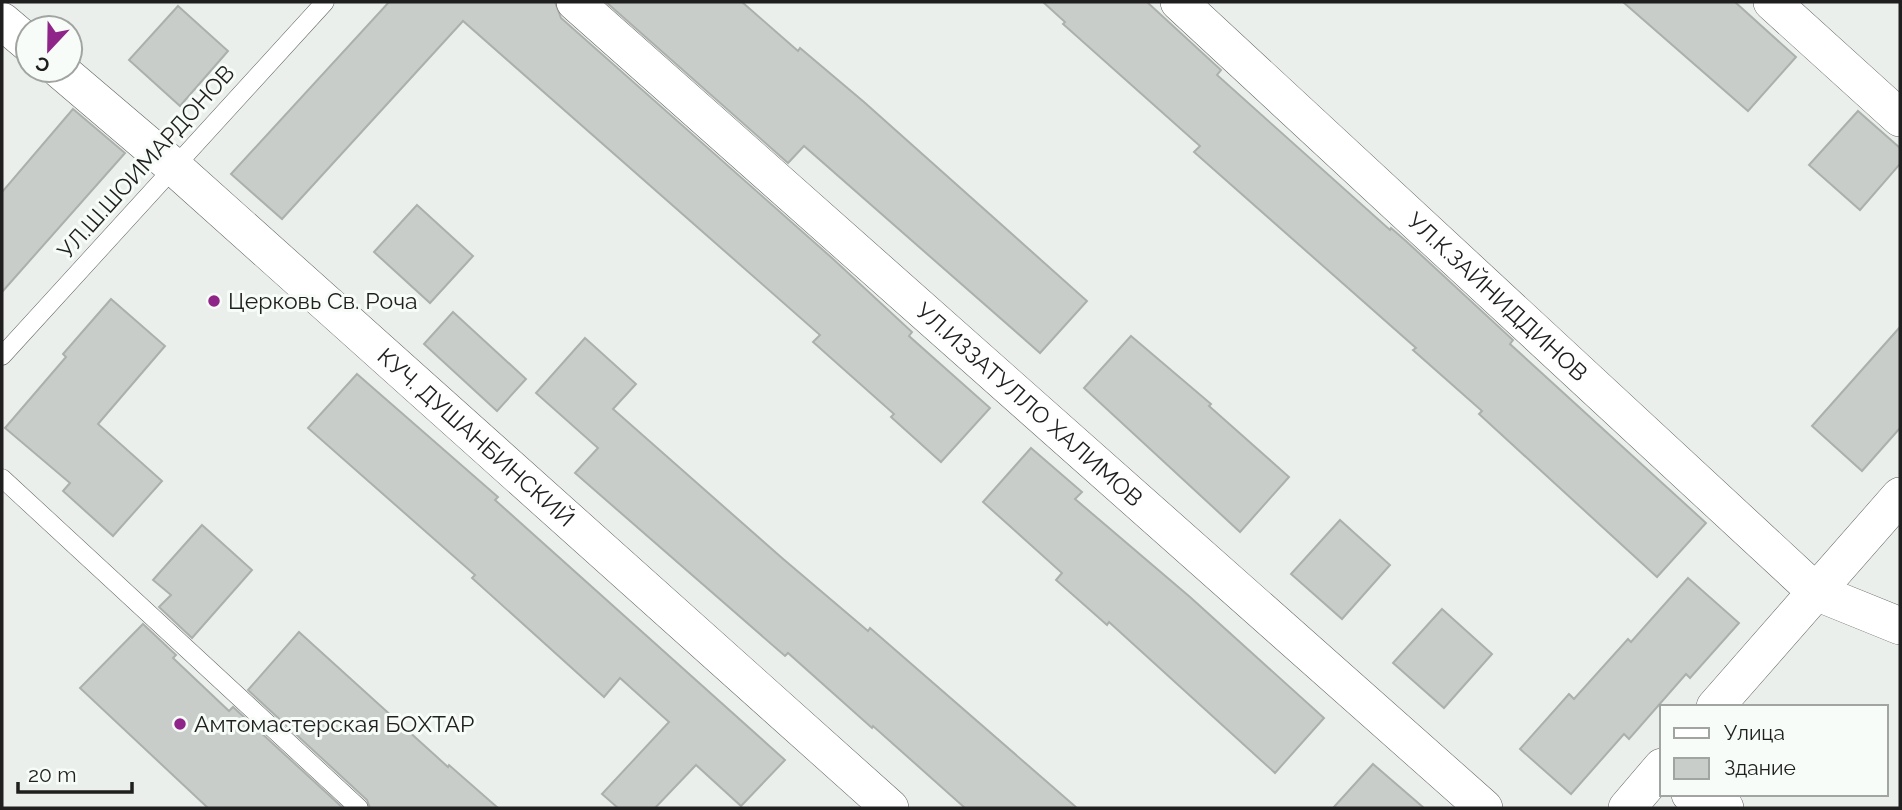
<svg xmlns="http://www.w3.org/2000/svg" width="1902" height="810" viewBox="0 0 1902 810" font-family="Raleway,sans-serif">
  <style>
    .building { fill: #c9cdc9; stroke: #acb0ad; stroke-width: 2 }
    .lines { fill: none; stroke-linecap: round; stroke-linejoin: round }
    .lane-casing { stroke: #606461; stroke-width: 19 }
    .street-casing { stroke: #606461; stroke-width: 38 }
    .lane { stroke: #fff; stroke-width: 18 }
    .street { stroke: #fff; stroke-width: 37 }
    .poi-dot { fill: #8f2588; stroke: #f8fcf9; stroke-width: 2.5 }
    .labels { text-anchor: middle; stroke-width: 6; stroke-linejoin: round; paint-order: stroke }
    .street-label { font-size: 23px; fill: #1e1f1e; stroke: #f8fcf9 }
    .poi-label { font-size: 23px; fill: #1e1f1e; stroke: #f8fcf9; text-anchor: start }
  </style>
  <rect width="100%" height="100%" fill="#ebefeb"/>
  <!-- building -->
  <g class="building">
    <path d="M389,2H555L561,18L832,258L912,332L909,336L990,408L941,462L891,417L894,414L813,342L820,335L463,21L282,219L231,174Z"/>
    <path d="M606,2H742L798,51L800,48L864,102L1087,301L1040,353L804,146L788,163Z"/>
    <path d="M1043,2H1147L1221,70L1217,75L1390,230L1391,228L1407,242L1513,340L1510,344L1706,523L1657,577L1479,414L1482,411L1413,350L1416,348L1194,152L1200,146L1063,24L1065,22Z"/>
    <path d="M1623,2H1735L1796,57L1748,111Z"/>
    <path d="M178,6L228,51L180,106L129,60Z"/>
    <path d="M73,109L125,153L2,292V192Z"/>
    <path d="M1858,111L1900,148V164L1860,210L1809,165Z"/>
    <path d="M417,205L473,256L430,303L374,252Z"/>
    <path d="M111,299L165,346L98,424L162,481L113,536L63,491L70,483L5,428L66,357L63,354Z"/>
    <path d="M453,312L526,379L497,411L424,344Z"/>
    <path d="M1900,327V428L1862,471L1812,426Z"/>
    <path d="M1131,336L1211,404L1209,406L1289,477L1240,532L1084,388Z"/>
    <path d="M585,338L636,384L613,409L782,558L868,631L870,628L1077,808H965L873,726L872,728L788,653L785,656L575,473L598,448L536,393Z"/>
    <path d="M357,374L498,497L495,500L785,760L741,806L696,765L655,808H618L602,794L669,722L620,678L604,697L472,578L475,575L308,428Z"/>
    <path d="M1031,448L1082,492L1075,499L1190,597L1324,718L1275,773L1109,622L1107,625L1056,580L1062,573L983,502Z"/>
    <path d="M1340,520L1390,565L1342,619L1291,574Z"/>
    <path d="M202,525L252,570L192,638L159,607L171,595L153,580Z"/>
    <path d="M1688,578L1739,623L1690,678L1686,674L1629,739L1624,734L1571,794L1520,749L1569,694L1574,699L1628,639L1631,642Z"/>
    <path d="M1442,609L1492,654L1444,708L1393,663Z"/>
    <path d="M143,624L176,655L173,658L229,711L233,707L343,808H208L80,688Z"/>
    <path d="M299,632L448,767L449,765L498,808H370L367,800L248,690Z"/>
    <path d="M1373,764L1424,808H1333Z"/>
  </g>
  <g class="lines">
    <!-- lane casing -->
    <g class="lane-casing">
      <g id="lane">
        <path d="M2,356L325,2"/>
        <path d="M2,478L359,808"/>
      </g>
    </g>
    <!-- street casing -->
    <g class="street-casing">
      <g id="street">
        <path id="s1" d="M575,2L1484,808"/>
        <path id="s2" d="M1179,2L1816,592L1900,626"/>
        <path d="M1772,2L1900,118"/>
        <path d="M2,21L28,43"/>
        <path id="s3" d="M60,70L174,167L890,808"/>
        <path d="M1715,707L1900,496"/>
        <path d="M1690,794L1725,808"/>
        <path d="M1627,808L1662,767"/>
      </g>
    </g>
    <!-- lane -->
    <use href="#lane" class="lane"/>
    <!-- street -->
    <use href="#street" class="street"/>
  </g>
  <!-- markers -->
  <g class="poi-dot">
    <circle cx="214" cy="301" r="7"/>
    <circle cx="180" cy="724" r="7"/>
  </g>
  <g class="labels">
    <!-- street labels -->
    <g class="street-label">
      <text transform="translate(146 162) rotate(-48)" y="8">УЛ.Ш.ШОИМАРДОНОВ</text>
      <text dy="8" stroke="none"><textPath href="#s2" startOffset="434">УЛ.К.ЗАЙНИДДИНОВ</textPath></text>
      <text dy="8" stroke="none"><textPath href="#s1" startOffset="607">УЛ.ИЗЗАТУЛЛО ХАЛИМОВ</textPath></text>
      <text dy="8" stroke="none"><textPath href="#s3" startOffset="555">КУЧ. ДУШАНБИНСКИЙ</textPath></text>
    </g>
    <!-- poi labels -->
    <g class="poi-label">
      <text x="228" y="309">Церковь Св. Роча</text>
      <text x="194" y="732">Амтомастерская БОХТАР</text>
    </g>
  </g>
  <!-- border -->
  <rect width="1902" height="810" fill="none" stroke="#1e1f1e" stroke-width="7"/>
  <!-- legend -->
  <rect x="1660" y="705" width="228" height="91" fill="#f8fcf9" stroke="#a1a4a1" stroke-width="2"/>
  <rect x="1674" y="728" width="35" height="10" fill="#ffffff" stroke="#a1a4a1" stroke-width="2"/>
  <text x="1724" y="740" font-size="21" fill="#1e1f1e">Улица</text>
  <rect x="1674" y="758" width="35" height="21" fill="#c9cdc9" stroke="#a1a4a1" stroke-width="2"/>
  <text x="1724" y="775" font-size="21" fill="#1e1f1e">Здание</text>
  <!-- north arrow -->
  <g transform="translate(49 49) rotate(202)"><circle r="33" fill="#f8fcf9" stroke="#a1a4a1" stroke-width="2"/>
  <path d="M0-5L12 26L0 18L-12 26Z" fill="#8f2588"/>
  <text y="-10" font-size="19" font-weight="bold" text-anchor="middle" fill="#1e1f1e">С</text>
  </g>
  <!-- scale -->
  <path d="M18 782v10h114v-10" fill="none" stroke="#1e1f1e" stroke-width="3.5"/>
  <text x="28" y="782" font-size="21" fill="#1e1f1e" stroke="#f8fcf9" stroke-width="5" paint-order="stroke">20 m</text>
</svg>
